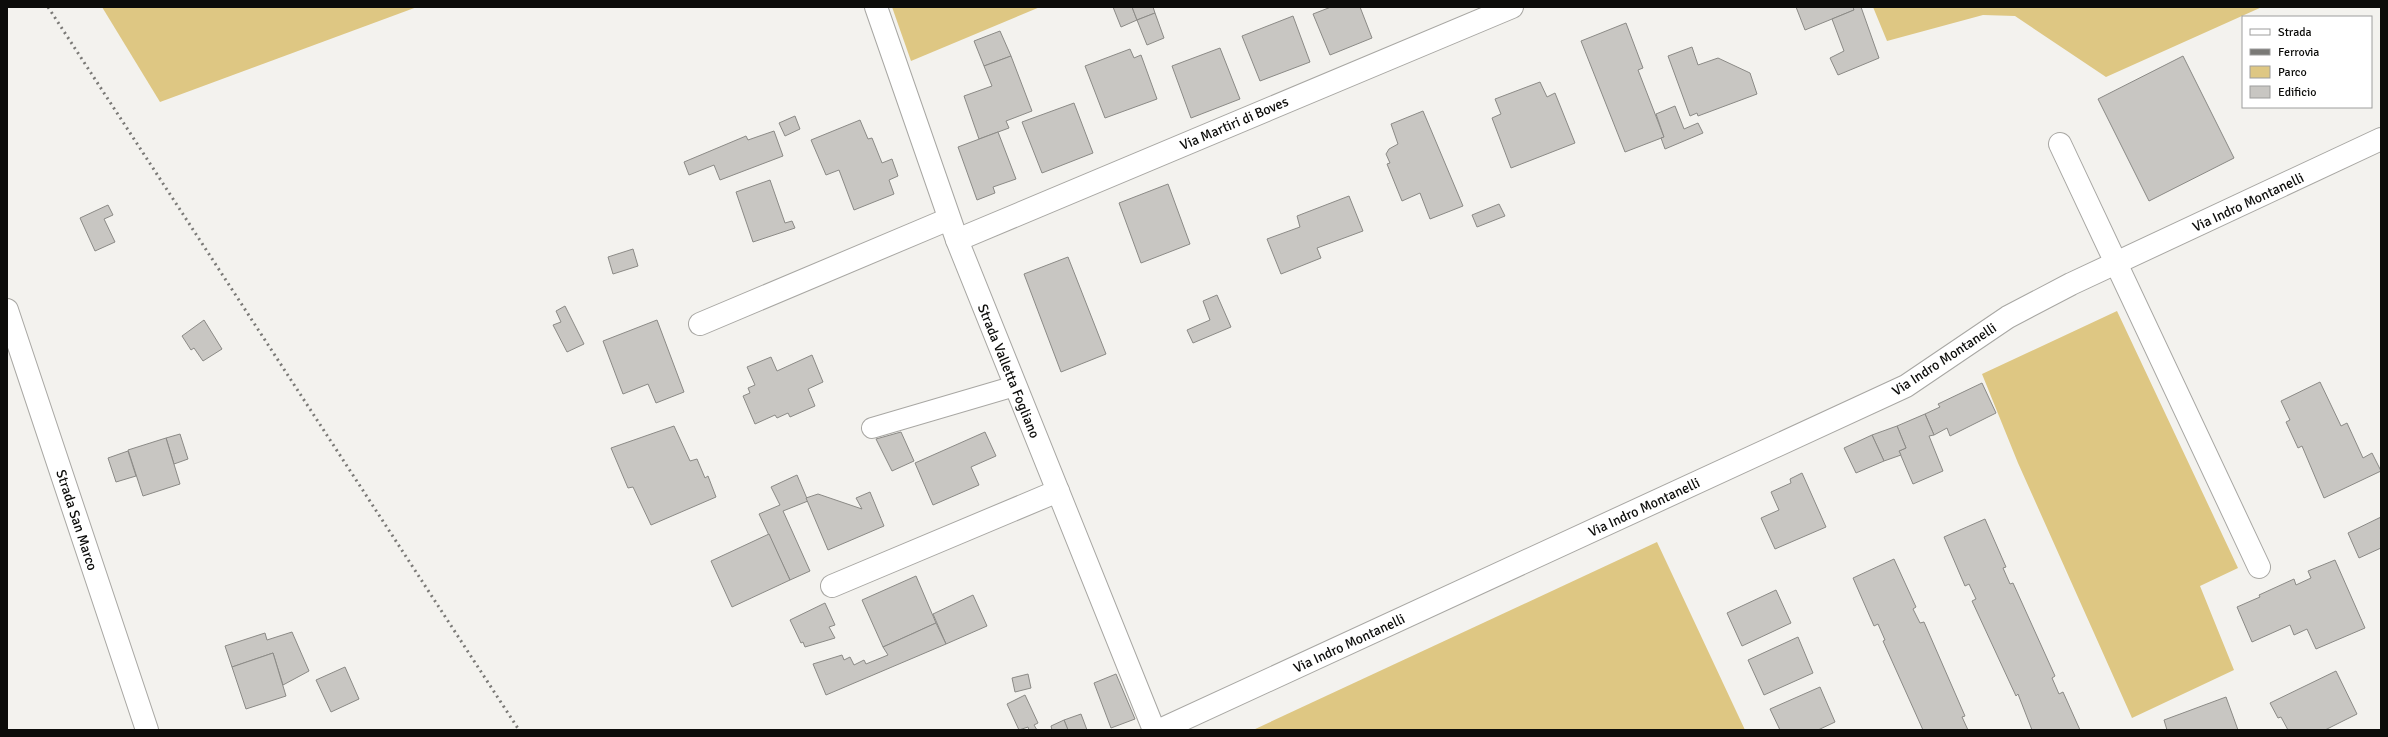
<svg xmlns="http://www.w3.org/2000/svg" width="2388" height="737" viewBox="0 0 2388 737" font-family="Signika,sans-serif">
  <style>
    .green { fill: #dec783 }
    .building { fill: #c8c6c2; stroke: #8b8a86 }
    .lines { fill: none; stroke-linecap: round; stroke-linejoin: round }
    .service-casing { stroke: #a8a7a3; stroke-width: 22 }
    .minor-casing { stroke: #a8a7a3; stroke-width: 24 }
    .service { stroke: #fff; stroke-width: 20 }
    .minor { stroke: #fff; stroke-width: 22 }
    .rail { stroke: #7a7976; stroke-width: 3; stroke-dasharray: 2 4; stroke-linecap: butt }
    .labels { text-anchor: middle; stroke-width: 3.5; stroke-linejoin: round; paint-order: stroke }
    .street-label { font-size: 14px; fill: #0c0c0a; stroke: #fff }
  </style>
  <rect width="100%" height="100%" fill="#f3f2ee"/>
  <!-- green -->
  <g class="green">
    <path d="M102,7H417L160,102Z"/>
    <path d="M892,7H1040L911,61Z"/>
    <path d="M1873,7H2262L2106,77L2015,16L1983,15L1887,41Z"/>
    <path d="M2117,311L2238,568L2200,586L2234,670L2132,718L2018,463L1982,374Z"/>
    <path d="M1657,542L1745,730H1253Z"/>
  </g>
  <!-- building -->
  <g class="building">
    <path d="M1113,7H1132L1137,20L1121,27Z"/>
    <path d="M1132,7H1153L1155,13L1137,20Z"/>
    <path d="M1331,7H1360L1372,38L1330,55L1313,14Z"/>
    <path d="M1796,7H1853L1854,10L1805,30Z"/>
    <path d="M1853,7H1861L1879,58L1838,75L1830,58L1844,51L1832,19L1854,10Z"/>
    <path d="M1155,13L1164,38L1147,45L1137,20Z"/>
    <path d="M1293,16L1310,62L1260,81L1242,36Z"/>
    <path d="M1626,23L1643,68L1638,70L1664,137L1625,152L1581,41Z"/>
    <path d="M1000,31L1011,56L984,66L974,41Z"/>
    <path d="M1692,47L1698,65L1718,58L1750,73L1757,94L1698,116L1697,113L1690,116L1668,56Z"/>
    <path d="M1220,48L1240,99L1191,118L1172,66Z"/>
    <path d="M1130,49L1134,58L1141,55L1157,99L1105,118L1085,66Z"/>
    <path d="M1011,56L1032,111L1006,121L1009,128L979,139L964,96L992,86L984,66Z"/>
    <path d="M2183,56L2234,158L2149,201L2098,99Z"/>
    <path d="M1540,82L1547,97L1555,93L1575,143L1511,168L1492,118L1501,114L1495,99Z"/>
    <path d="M1074,103L1093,153L1042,173L1022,122Z"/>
    <path d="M1675,106L1684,129L1698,123L1703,133L1665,149L1661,138L1664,137L1656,114Z"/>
    <path d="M1423,111L1463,206L1430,219L1420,193L1402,201L1387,164L1390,163L1386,154L1389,149L1398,144L1391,124Z"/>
    <path d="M795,116L800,129L785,136L779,123Z"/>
    <path d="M860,120L868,139L872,138L882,163L892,159L898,176L889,180L894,194L854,210L839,170L826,175L811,140Z"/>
    <path d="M774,131L783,156L720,180L714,165L689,175L684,162L746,136L748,140Z"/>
    <path d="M998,132L1016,179L993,187L995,193L977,200L958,147Z"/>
    <path d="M770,180L785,223L792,221L795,228L753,242L736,192Z"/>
    <path d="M1168,184L1190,244L1141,263L1119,203Z"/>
    <path d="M1349,196L1363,231L1317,248L1321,258L1281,274L1267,239L1300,227L1297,216Z"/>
    <path d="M1499,204L1505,216L1477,227L1472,215Z"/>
    <path d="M108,205L113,215L104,219L115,242L95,251L80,218Z"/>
    <path d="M633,249L638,266L613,274L608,257Z"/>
    <path d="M1068,257L1106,354L1061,372L1024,274Z"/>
    <path d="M1217,295L1231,327L1193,343L1187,330L1210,320L1203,301Z"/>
    <path d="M565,306L584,344L567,352L553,325L561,322L556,311Z"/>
    <path d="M204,320L222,349L203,361L194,348L191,350L182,336Z"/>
    <path d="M657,320L684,392L656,403L648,384L623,394L603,341Z"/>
    <path d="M812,355L823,382L808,389L815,406L790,417L788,413L777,418L775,415L755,424L743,396L750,393L748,388L755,385L747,367L771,357L777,371Z"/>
    <path d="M2320,382L2341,426L2347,423L2363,458L2372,453L2381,471L2324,498L2302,446L2298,448L2286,422L2290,420L2281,401Z"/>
    <path d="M1982,383L1996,413L1950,436L1947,428L1934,435L1925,414L1940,407L1938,404Z"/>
    <path d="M1925,414L1934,435L1929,436L1943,471L1913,484L1899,451L1906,448L1897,426Z"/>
    <path d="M674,426L690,461L697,459L705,478L708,476L716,497L651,525L633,487L628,488L611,448Z"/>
    <path d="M1897,426L1906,448L1899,451L1901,455L1884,461L1872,435Z"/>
    <path d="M901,432L914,461L892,471L876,439Z"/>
    <path d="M985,432L996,456L971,467L979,485L933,505L915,463Z"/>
    <path d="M180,434L188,459L174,464L166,438Z"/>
    <path d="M1872,435L1884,461L1856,473L1844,448Z"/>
    <path d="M166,438L180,484L143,496L128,450Z"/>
    <path d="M128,451L136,476L116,482L108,458Z"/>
    <path d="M1802,473L1826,527L1775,549L1761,518L1779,510L1771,492L1791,483L1790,479Z"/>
    <path d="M797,475L808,501L783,511L810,571L790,580L759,514L780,505L771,487Z"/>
    <path d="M870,492L884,526L828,550L806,498L818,494L862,509L856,498Z"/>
    <path d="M2381,517V548L2359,558L2348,533Z"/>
    <path d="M1985,519L2006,567L2003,568L2010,584L2013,583L2055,676L2052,678L2059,694L2063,692L2080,730H2032L2018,694L2016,696L1972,601L1976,599L1969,584L1965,586L1944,537Z"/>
    <path d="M769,534L790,580L732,607L711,561Z"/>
    <path d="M1894,559L1916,607L1913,609L1920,623L1924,622L1965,716L1962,717L1968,730H1923L1883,641L1885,640L1878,624L1874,626L1853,578Z"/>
    <path d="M2335,560L2365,628L2316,649L2307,629L2294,635L2290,625L2252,642L2237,607L2260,597L2259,595L2294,579L2296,585L2311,578L2308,571Z"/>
    <path d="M916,576L936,623L883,647L862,600Z"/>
    <path d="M1776,590L1791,623L1742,646L1727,613Z"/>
    <path d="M973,595L987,626L946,644L933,614Z"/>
    <path d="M825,603L835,625L829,627L835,638L805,647L803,642L801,643L790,620Z"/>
    <path d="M936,623L946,644L826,695L813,664L842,655L844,660L850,657L854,665L864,660L866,664L888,655L883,647Z"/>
    <path d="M292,632L309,671L283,685L273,653L232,667L225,646L265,633L267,640Z"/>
    <path d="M1798,637L1813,673L1764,695L1748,660Z"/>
    <path d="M273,653L286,696L246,709L232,667Z"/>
    <path d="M345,667L359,699L331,712L316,680Z"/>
    <path d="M2336,671L2357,714L2325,730H2288L2281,717L2278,718L2270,703Z"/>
    <path d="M1028,674L1031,688L1015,692L1012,678Z"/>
    <path d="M1116,674L1135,719L1111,728L1094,683Z"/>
    <path d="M1820,687L1835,722L1818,730H1780L1770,709Z"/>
    <path d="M1025,695L1038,723L1034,725L1037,730H1029L1028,727L1019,730L1007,704Z"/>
    <path d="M2226,697L2238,730H2167L2164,720Z"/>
    <path d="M1081,714L1087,730H1068L1064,720Z"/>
    <path d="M1064,720L1068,730H1052L1051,726Z"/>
  </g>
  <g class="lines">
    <!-- service casing -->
    <g class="service-casing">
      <path id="service" d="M872,428L1015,386"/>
    </g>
    <!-- minor casing -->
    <g class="minor-casing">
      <g id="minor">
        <path d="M876,7L957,240L1154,730"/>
        <path d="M2060,144L2259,567"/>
        <path d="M957,240L1512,7"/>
        <path d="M7,310L147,730"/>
        <path d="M700,324L949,219"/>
        <path d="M832,586L1058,491"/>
        <path d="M1160,730L1906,386L2008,317L2071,284L2381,139"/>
      </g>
    </g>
    <!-- service -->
    <use href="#service" class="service"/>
    <!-- minor -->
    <use href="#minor" class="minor"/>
    <!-- rail -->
    <path class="rail" d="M48,7L519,730"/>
  </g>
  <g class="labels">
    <!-- street labels -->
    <g class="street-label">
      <text transform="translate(1234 123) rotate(-23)" y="5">Via Martiri di Boves</text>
      <text transform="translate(2248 202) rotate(-25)" y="5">Via Indro Montanelli</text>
      <text transform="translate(1944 359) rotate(-33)" y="5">Via Indro Montanelli</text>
      <text transform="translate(1009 371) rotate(68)" y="5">Strada Valletta Fogliano</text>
      <text transform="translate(1644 507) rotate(-25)" y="5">Via Indro Montanelli</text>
      <text transform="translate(77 520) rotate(72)" y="5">Strada San Marco</text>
      <text transform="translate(1349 643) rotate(-25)" y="5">Via Indro Montanelli</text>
    </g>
  </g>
  <!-- border -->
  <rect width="2388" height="737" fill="none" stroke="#0c0c0a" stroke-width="16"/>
  <!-- legend -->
  <rect x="2242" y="16" width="130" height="92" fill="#ffffff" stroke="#9e9e9d"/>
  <rect x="2250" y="29" width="20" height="6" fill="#ffffff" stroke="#9e9e9d"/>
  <text x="2278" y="36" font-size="12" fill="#0c0c0a">Strada</text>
  <rect x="2250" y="49" width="20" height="6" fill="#7a7976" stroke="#9e9e9d"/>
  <text x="2278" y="56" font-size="12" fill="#0c0c0a">Ferrovia</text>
  <rect x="2250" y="66" width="20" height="12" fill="#dec783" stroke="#9e9e9d"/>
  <text x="2278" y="76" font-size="12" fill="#0c0c0a">Parco</text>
  <rect x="2250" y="86" width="20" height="12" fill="#c8c6c2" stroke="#9e9e9d"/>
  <text x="2278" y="96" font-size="12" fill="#0c0c0a">Edificio</text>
</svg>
